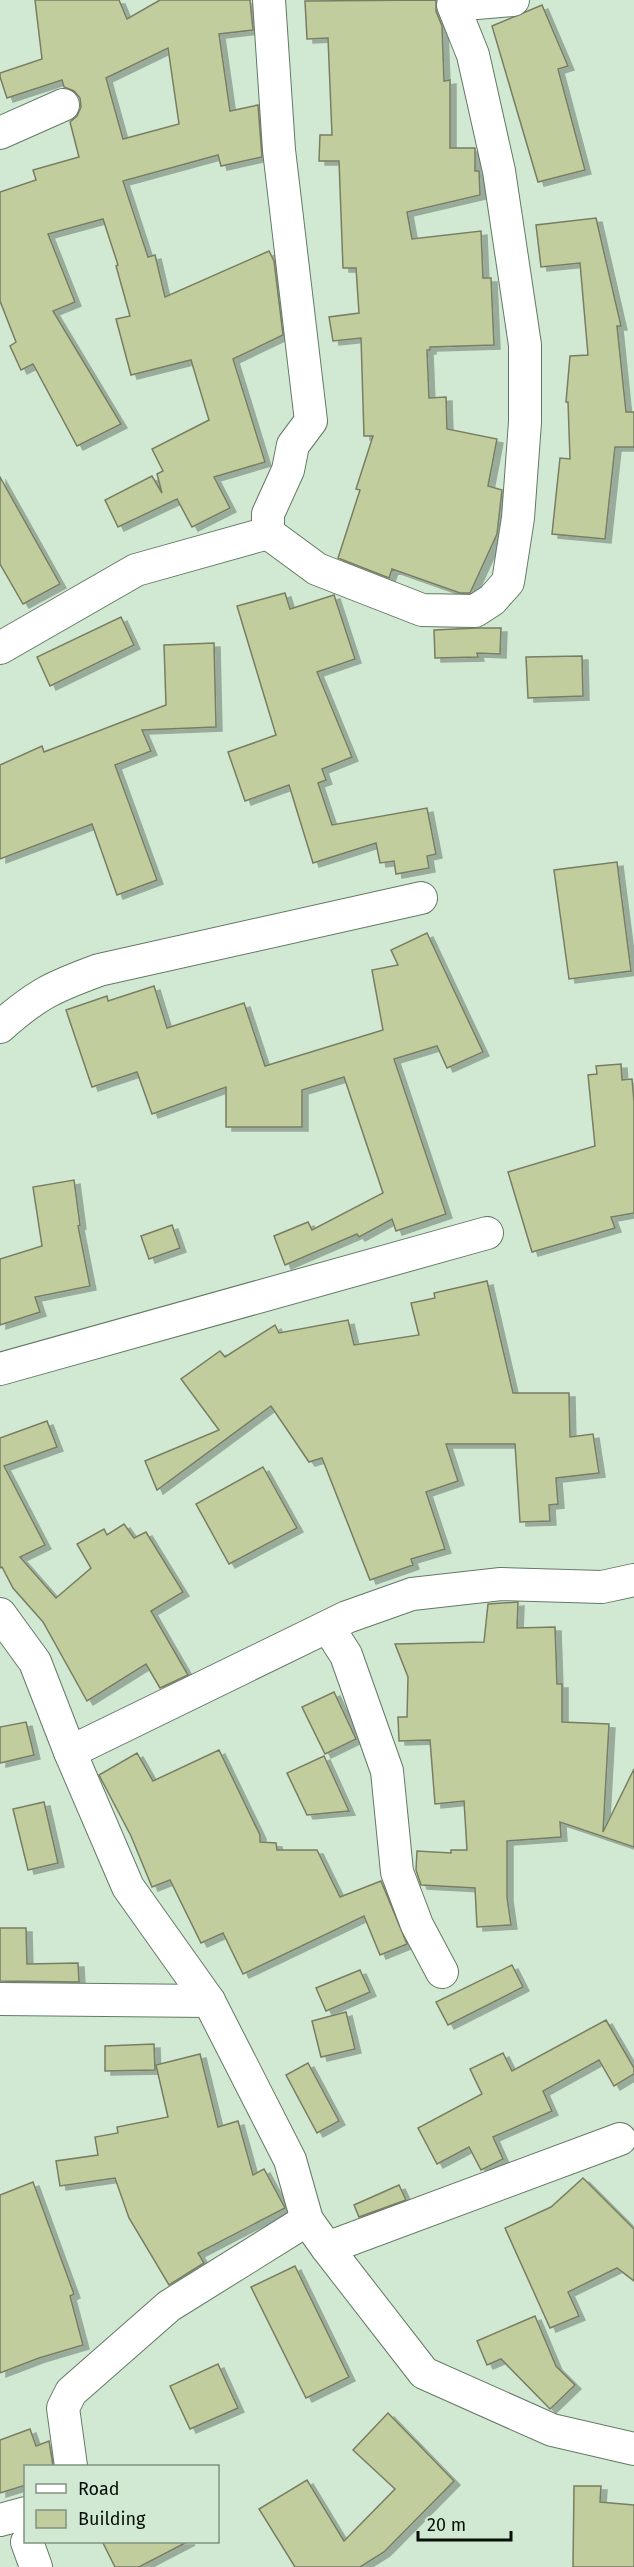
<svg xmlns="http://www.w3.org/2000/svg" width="634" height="2567" viewBox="0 0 634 2567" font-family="'Fira Sans',sans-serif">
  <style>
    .building { fill: #c2cd9d; stroke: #787e64; stroke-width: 1.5; fill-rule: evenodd; filter: url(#shadow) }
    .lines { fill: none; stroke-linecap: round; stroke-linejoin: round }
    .minor-casing { stroke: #637965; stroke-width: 34 }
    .minor { stroke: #fff; stroke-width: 32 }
  </style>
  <defs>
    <filter id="shadow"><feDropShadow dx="6" dy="4" stdDeviation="0" flood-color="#0004"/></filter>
  </defs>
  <rect width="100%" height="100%" fill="#d1e9d2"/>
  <!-- building -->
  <g class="building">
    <path d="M35,0H119L127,19L160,0H250L253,30L219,34L230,111L258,105L262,157L221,166L218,155L123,181L148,257L155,255L165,297L269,251L274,261L283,335L233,359L265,462L214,477L230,508L192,527L177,499L118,527L105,500L152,476L162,493L157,474L163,471L152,449L209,420L191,360L131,375L116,319L130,316L116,266L118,265L103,219L48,234L75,302L53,311L121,424L77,446L33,364L21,370L10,346L16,342L0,301V192L36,180L33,170L79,157L70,122L77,116L81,107L80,98L74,91L64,87L62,80L7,98L0,77V73L42,59ZM168,48L179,124L123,139L106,78Z"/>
    <path d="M436,0V11L442,26L444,81L450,80V148H475V171H479L480,195L407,212L412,239L481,231L483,278H491L494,345L430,347V350H427L429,398L446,397L447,429L497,439L488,486L502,490L497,534L470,593H460L392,569L389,578L338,558L360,490L356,489L373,436H364L361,338L333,341L329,317L359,313L356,268H343L339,161H319L320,135H332L328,38L307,39L305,1Z"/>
    <path d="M542,5L568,66L558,69L585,170L538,182L492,26Z"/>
    <path d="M596,218L621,326H617L626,412H634V447H615L605,539L552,534L560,458L570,459L568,402H566L570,356L588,355L580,263L541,267L536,225Z"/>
    <path d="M0,477L60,584L23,604L0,564Z"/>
    <path d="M285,593L290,609L334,595L355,659L317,672L352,757L322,769L326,780L318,783L332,825L427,808L436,854L427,856L429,868L396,874L394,861L380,863L376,843L313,863L289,785L245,801L228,752L276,735L237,606Z"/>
    <path d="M121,617L134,645L50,686L37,657Z"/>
    <path d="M477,628H501L500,654L477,653L478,657L435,658L434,630Z"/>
    <path d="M214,643L216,727L142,730L151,751L115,765L157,880L117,895L92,824L0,859V765L42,746L44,752L166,705L164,645Z"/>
    <path d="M582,656L583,696L528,698L526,657Z"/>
    <path d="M617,862L631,971L569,979L554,870Z"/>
    <path d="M427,933L483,1052L447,1068L437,1046L394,1059L446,1214L396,1231L392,1219L359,1237L357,1234L285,1265L274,1236L308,1222L312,1230L383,1193L344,1077L302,1090V1127H226V1087L152,1114L137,1072L92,1087L66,1010L107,996L108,1001L154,986L167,1028L244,1003L265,1066L383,1030L372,970L398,965L391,950Z"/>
    <path d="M621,1064L622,1080L632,1079L634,1102V1213L611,1217L615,1228L532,1252L508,1172L595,1146L588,1075L597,1074L596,1066Z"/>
    <path d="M74,1180L80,1225L78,1226L90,1286L35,1297L40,1312L0,1325V1259L42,1246L33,1187Z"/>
    <path d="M172,1225L180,1248L149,1259L141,1236Z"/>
    <path d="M487,1281L513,1393H569L570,1437L593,1434L599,1473L556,1478L558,1504L549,1505L550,1521L520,1522L515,1444H446L458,1481L426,1492L445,1549L411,1559L413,1565L370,1580L322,1458L309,1462L271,1406L157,1490L145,1461L219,1430L181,1379L220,1351L225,1357L275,1325L279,1333L348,1320L354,1345L419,1335L411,1303L435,1298L434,1293Z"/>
    <path d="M47,1421L57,1447L4,1466L45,1545L20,1557L56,1598L91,1568L77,1544L104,1529L107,1535L124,1524L134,1538L146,1532L183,1592L151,1611L188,1675L160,1688L146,1664L87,1701L43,1622L13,1588L2,1567L0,1568V1438Z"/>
    <path d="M263,1467L297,1528L229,1564L196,1504Z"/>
    <path d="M518,1602L517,1628L555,1627L557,1684H562V1722L609,1724L603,1832L634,1769V1847L560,1822L561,1837L507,1841V1897L511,1925L477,1927L475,1888L421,1885L416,1870L417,1851L451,1853V1850H467L464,1801L435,1804L430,1740L399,1741L398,1717H407L408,1677L395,1644L484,1642L488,1604Z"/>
    <path d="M334,1692L356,1739L325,1754L302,1707Z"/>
    <path d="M26,1722L34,1755L0,1763V1727Z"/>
    <path d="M219,1750L260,1835V1842L276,1843L277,1850H317L340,1897L381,1881L407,1944L380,1955L364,1916L243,1974L223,1933L201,1943L170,1880L152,1887L131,1836L99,1775L137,1753L153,1781Z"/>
    <path d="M324,1756L349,1811L307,1815L287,1773Z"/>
    <path d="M44,1802L58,1863L28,1870L13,1809Z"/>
    <path d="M0,1928H26L27,1964L78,1963L79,1982L0,1981Z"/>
    <path d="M512,1965L523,1987L448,2025L436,2002Z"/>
    <path d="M360,1970L370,1992L326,2011L316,1988Z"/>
    <path d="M346,2012L355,2049L321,2057L312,2021Z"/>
    <path d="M606,2020L634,2068V2074L614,2086L599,2060L543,2091L552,2111L493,2137L503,2159L481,2170L469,2147L437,2164L418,2128L482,2094L470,2069L503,2053L512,2071Z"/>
    <path d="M154,2044L155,2070L105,2071V2046Z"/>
    <path d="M200,2054L218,2127L238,2121L253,2175L264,2169L285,2208L198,2253L204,2263L169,2285L129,2218L115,2178L60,2186L56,2161L98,2155L95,2137L118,2133L117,2127L168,2117L156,2065Z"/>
    <path d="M308,2063L339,2121L317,2133L286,2075Z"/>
    <path d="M583,2178L634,2229V2281L617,2268L568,2292L579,2316L550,2328L505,2228L551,2207Z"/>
    <path d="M33,2182L74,2294L70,2296L83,2345L39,2358L0,2373V2195Z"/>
    <path d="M399,2185L406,2200L359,2217L354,2205Z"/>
    <path d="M295,2266L349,2377L306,2398L251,2287Z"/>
    <path d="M535,2316L556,2366L575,2385L550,2409L501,2359L487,2365L477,2341Z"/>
    <path d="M218,2364L238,2408L190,2429L170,2386Z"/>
    <path d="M388,2413L454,2481L384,2552L360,2567H295L259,2509L307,2480L344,2541L395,2489L353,2450Z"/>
    <path d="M30,2429L36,2446L49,2441L53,2466H26V2485L0,2493V2440Z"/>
    <path d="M574,2486H601L600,2502L634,2505V2567H573Z"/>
    <path d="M102,2541H189L139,2567H115Z"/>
  </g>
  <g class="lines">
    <!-- minor casing -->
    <g class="minor-casing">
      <g id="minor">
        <path d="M0,133L63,105"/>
        <path d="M268,533L317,569L422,610L475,611L492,600L508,582L518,518L525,422V345L499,171L473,55L453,5L513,0"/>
        <path d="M0,648L136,570L268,533V514L288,470L293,445L311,421L279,150L269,0"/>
        <path d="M0,1027C37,994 53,987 99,970L421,898"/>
        <path d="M0,1369L487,1233"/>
        <path d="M0,1614L35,1662L70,1752L128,1887L209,2001L290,2160L307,2220L327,2248L424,2373L552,2430L634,2449"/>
        <path d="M328,1627L346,1655L387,1771L397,1872L417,1925L442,1972"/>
        <path d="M70,1752L347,1617L412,1594L501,1584L602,1587L634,1580"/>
        <path d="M0,1999L209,2001"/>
        <path d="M327,2248L620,2139"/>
        <path d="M71,2466L63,2408L71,2392L169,2306L307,2220"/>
        <path d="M0,2520L26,2513"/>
        <path d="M27,2542L36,2567"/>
      </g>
    </g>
    <!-- minor -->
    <use href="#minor" class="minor"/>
  </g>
  <!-- legend -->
  <rect x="24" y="2465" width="195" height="78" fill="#d1e9d2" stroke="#809281" stroke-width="1.5"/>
  <rect x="36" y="2484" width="30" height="9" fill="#ffffff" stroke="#809281" stroke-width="1.5"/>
  <text x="78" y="2495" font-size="18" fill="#070f08">Road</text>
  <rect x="36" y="2510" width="30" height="18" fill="#c2cd9d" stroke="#809281" stroke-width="1.5"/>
  <text x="78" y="2525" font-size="18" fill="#070f08">Building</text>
  <!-- scale -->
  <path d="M418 2531v9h93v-9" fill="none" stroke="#070f08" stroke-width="3"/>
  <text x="427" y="2531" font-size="18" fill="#070f08" stroke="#d1e9d2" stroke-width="4.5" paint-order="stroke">20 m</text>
</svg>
